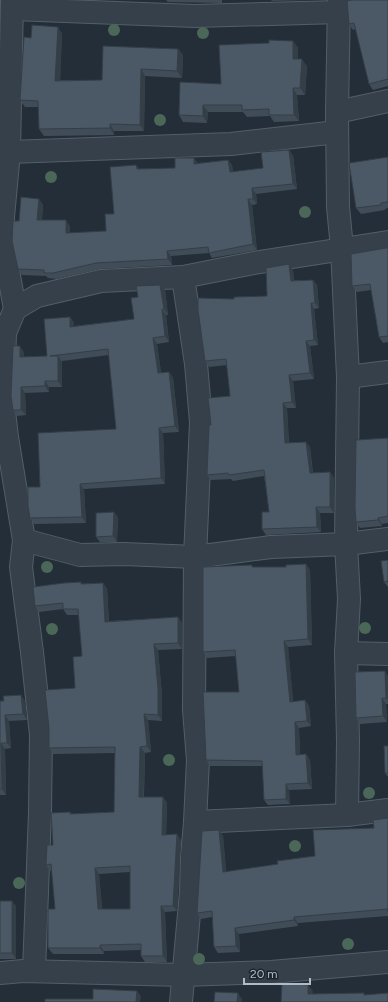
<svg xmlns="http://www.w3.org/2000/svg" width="388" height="1002" viewBox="0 0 388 1002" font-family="Figtree,sans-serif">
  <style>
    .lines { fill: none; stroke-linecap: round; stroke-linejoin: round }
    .minor-casing { stroke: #545e67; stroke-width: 24 }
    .minor { stroke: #36404a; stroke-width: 22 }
    .tree { fill: #4a6757 }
    .wall { fill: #404c57; fill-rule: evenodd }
    .shaded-wall { fill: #343e47 }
    .building { fill: #4b5865; stroke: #343e47; fill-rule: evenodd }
  </style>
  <rect width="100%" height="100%" fill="#232e39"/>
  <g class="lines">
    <!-- minor casing -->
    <g class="minor-casing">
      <g id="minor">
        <path d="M12,0L9,152L3,217L4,248L15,309L37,296L101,281L183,277L254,263L388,242"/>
        <path d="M339,0L337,112L338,207L342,248L348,377L346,544L349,599L346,653L348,741L347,815"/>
        <path d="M13,9L195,16L340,12"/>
        <path d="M337,112L388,101"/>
        <path d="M9,152L231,144L337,132"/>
        <path d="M15,309L5,333L3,402L7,437L24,540L21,567L32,652L41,735L40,812L34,971"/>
        <path d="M348,377L388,372"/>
        <path d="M24,540L80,555L124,554L195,557L271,547L346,544L388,539"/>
        <path d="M346,653L388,654"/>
        <path d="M195,822L347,815L388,810"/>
        <path d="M0,973L23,971L183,975L271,972L388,962"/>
        <path d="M181,1002L191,892L192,856L195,822L198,760L194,710L195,557L201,422L196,364L183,277"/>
      </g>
    </g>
    <!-- minor -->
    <use href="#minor" class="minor"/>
  </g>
  <!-- trees -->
  <g class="tree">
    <circle cx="114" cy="30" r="6"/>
    <circle cx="203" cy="33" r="6"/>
    <circle cx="160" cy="120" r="6"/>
    <circle cx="51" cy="177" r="6"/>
    <circle cx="305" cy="212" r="6"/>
    <circle cx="47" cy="567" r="6"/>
    <circle cx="365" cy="628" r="6"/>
    <circle cx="52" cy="629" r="6"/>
    <circle cx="169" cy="760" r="6"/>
    <circle cx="369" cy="793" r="6"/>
    <circle cx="295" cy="846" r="6"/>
    <circle cx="19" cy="883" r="6"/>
    <circle cx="348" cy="944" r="6"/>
    <circle cx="199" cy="959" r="6"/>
  </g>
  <!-- wall -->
  <g class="wall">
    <path d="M166,0H222V3L168,2Z"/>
    <path d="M271,0H308L272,1Z"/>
    <path d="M388,0V86L373,90L369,84L356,29L353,30L349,24Z"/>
    <path d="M62,33L60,80H102L178,49L183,55L182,78L145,76L144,131H114V135L44,136L39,129V107H25L20,100L31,38Z"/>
    <path d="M293,41L298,48V59L307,66L305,95H297L299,121L274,122L270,116L247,117L243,112H208L207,123L183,122L179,115L221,84L269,43Z"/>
    <path d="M293,155L297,189L256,194L257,204L252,205L257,250L212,258L209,253L171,256L172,265L100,269L57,279L48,278L46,276L22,275L18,269L19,221L39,199L43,205L42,220L70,226V233L106,231L114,214L136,165L139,169L175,168L198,163L228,160L232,165L233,172L263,168Z"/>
    <path d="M388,157V208L385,209V210L361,214L356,208Z"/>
    <path d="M386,248H388V342L383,343L379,337L371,290L357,292L352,286Z"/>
    <path d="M293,270L294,280H313L317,285L319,308L314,309L318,345L310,346L314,379L293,381L296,408H287L289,443L310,447L313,473L330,472L334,478V513H320L321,532L266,535L262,529L269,512L264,476L233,481L231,479L211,480L207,475L211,425L230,396L227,365L209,367L205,361L234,299L267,296Z"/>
    <path d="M165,290L168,315H166L169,342L157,344L161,373L169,372L173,378L179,432L163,433L165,484L84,489L86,523L34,524L30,518L40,487L116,429L109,355L62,361V387H49V392L25,393L26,415L17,416L13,410L24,352V357L47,356L70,317L74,323V326L134,319L138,297Z"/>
    <path d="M388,438V523L382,524V526L360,528L356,522Z"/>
    <path d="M118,517L117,542H100L96,537Z"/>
    <path d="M388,560V587L384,582Z"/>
    <path d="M306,564L310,570L312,645L288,647L293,702L305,700L309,706L311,726L299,728L300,754H306L310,760L312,789L289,790L290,804L268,805L264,800L263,766H210L206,760L239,692L236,656L207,658L203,652L254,567H286Z"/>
    <path d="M81,582L82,584L103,583L107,589L109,621L178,617L182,623V649L158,650L162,695V721L148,720L151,752L145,753L144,797H163L167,803L166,835L181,840L177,911L165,912L167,962H145L141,956V950L104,951V954H53L48,948L55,909L52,870L50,871L46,865L53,845L70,812L72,814L114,812L115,753L53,754L49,748L75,688L82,656L79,615H67L63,609L39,612L35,606ZM130,872V909H102L99,874Z"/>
    <path d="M388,676V704H386L387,722L360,724L356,718Z"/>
    <path d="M0,701H25L27,720L9,721L11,748L5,749L6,795H0Z"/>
    <path d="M388,746V777L385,773Z"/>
    <path d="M388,818V916L298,923V926L239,934L240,952L218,953L214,947L212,917L201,919L197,913L219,830L223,836L226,872L278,864L315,856L374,828Z"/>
    <path d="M0,901L16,906V959H0Z"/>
  </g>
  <!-- shaded-wall -->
  <g class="shaded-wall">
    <path d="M58,27L62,33L60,87L55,81Z"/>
    <path d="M293,41L298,48V66L293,59Z"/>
    <path d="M178,49L183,55L182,78L177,71Z"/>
    <path d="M302,59L307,66L305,95L300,88Z"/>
    <path d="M141,69L145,76L144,131L140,125Z"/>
    <path d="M293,88L297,95L299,121L294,115Z"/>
    <path d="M203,105L208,112L207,123L203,116Z"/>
    <path d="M110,124L114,131V135L110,128Z"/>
    <path d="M289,150L293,155L297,189L293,184Z"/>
    <path d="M194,158L198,163L194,164Z"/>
    <path d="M228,160L232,165L234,178L230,172Z"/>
    <path d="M252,188L256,194L257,204L253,199Z"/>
    <path d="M39,199L43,205L41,226L37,220Z"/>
    <path d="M248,199L252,205L257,250L253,244Z"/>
    <path d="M66,220L70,226V239L66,233Z"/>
    <path d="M167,251L171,256L172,265L168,259Z"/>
    <path d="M289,264L293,270L294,286L291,281Z"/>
    <path d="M313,280L317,285L319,308L315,303Z"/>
    <path d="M160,285L165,290L168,315L164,309Z"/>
    <path d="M311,303L314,309L318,345L314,340Z"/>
    <path d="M162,309L166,315L169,342L165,336Z"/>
    <path d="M70,317L74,323V333L70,327Z"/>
    <path d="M153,338L157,344L162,378L158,373Z"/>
    <path d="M306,341L310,346L314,379L310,373Z"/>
    <path d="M20,346L24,352V363L20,357Z"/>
    <path d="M58,356L62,362V387L58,381Z"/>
    <path d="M169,372L173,378L179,432L175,426Z"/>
    <path d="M289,375L293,381L296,408L292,402Z"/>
    <path d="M45,381L49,387V392L45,386Z"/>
    <path d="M21,387L25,393L26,415L21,410Z"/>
    <path d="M283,403L287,408L289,449L285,443Z"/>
    <path d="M159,428L163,433L165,484L161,478Z"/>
    <path d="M306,442L310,447L313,478L310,473Z"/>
    <path d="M330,472L334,478V513L330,507Z"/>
    <path d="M80,484L84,489L86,523L82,517Z"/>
    <path d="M316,507L320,513L321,532L317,527Z"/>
    <path d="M114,512L118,517L117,542L113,536Z"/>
    <path d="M378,518L382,524V526L378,520Z"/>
    <path d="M306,564L310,570L312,645L308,639Z"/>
    <path d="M103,583L107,589L109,628L105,622Z"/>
    <path d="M178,617L182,623V649L178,643Z"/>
    <path d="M284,641L288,647L294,708L290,702Z"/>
    <path d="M154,644L158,650L162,695V721L158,715Z"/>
    <path d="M385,671L388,676V701L386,698Z"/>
    <path d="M21,695L25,701L27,720L23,714Z"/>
    <path d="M382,698L386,704L387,722L383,716Z"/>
    <path d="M305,700L309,706L311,726L307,721Z"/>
    <path d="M144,714L148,720L151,752L147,746Z"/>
    <path d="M5,715L9,721L11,748L7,743Z"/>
    <path d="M295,722L299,728L300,760L296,755Z"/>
    <path d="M1,743L5,749L6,795L2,789Z"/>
    <path d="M140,747L145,753L143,803L139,797Z"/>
    <path d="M306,754L310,760L312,789L308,783Z"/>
    <path d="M286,784L289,790L290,804L286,799Z"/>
    <path d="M163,797L167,803L166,841L162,835Z"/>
    <path d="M219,830L223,836L227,878L223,872Z"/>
    <path d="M177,834L181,840L177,911L173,906Z"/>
    <path d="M95,868L99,874L103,915L98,909Z"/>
    <path d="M12,901L16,906V959L12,953Z"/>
    <path d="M161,906L165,912L167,962L163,956Z"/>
    <path d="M294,917L298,923V926L294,920Z"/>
    <path d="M235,928L239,934L240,952L236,946Z"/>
    <path d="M100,945L104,951V954L100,948Z"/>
    <path d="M308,985L313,991L312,1000L308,994Z"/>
    <path d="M137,991L141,996L140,1002H136Z"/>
    <path d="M238,993L242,999V1002H237Z"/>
  </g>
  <!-- building -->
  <g class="building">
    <path d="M352,0H388V79L369,84L354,23L349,24L347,1Z"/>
    <path d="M32,25L58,27L55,81L102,80L103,46L178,49L177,71L141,69L140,125L110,124V128L39,129L38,101L20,100L24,37L31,38Z"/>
    <path d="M269,40L293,41V59H302L300,88H293L294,115H269V109L242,110V105H203V116L179,115L180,82L221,84L219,45L269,43Z"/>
    <path d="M289,150L293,184L252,188L253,199H248L253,244L209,253L208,247L167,251L168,259L96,263L53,273H44V270L18,269L12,241L13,221H19L21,197L39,199L37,220H66V233L106,231L105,214H114L110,167L136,165L137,169L175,168V158H194V164L228,160L230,172L263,168L261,152Z"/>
    <path d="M388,157V202L381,203V205L356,208L349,163Z"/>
    <path d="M386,248H388V336L379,337L370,284L352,286L351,254Z"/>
    <path d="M289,264L291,281L313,280L315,303H311L314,340L306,341L310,373L289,375L292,402L283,403L285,443L306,442L310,473L330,472V507H316L317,527L262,529V512H269L264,470L229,475L228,473L207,475L209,425H211L208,398L230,396L226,359L205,361L198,310V298L234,299V297L267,296L266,268Z"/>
    <path d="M160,285L164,309H162L165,336L153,338L158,373L169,372L175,426L159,428L161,478L80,484L82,517L30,518L28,506V487H40L38,433L116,429L108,349L50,356H58V381H45V386L21,387V410H13L11,396L13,346H20V357L47,356L44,319L70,317V327L134,319L131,298L138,297L136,286Z"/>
    <path d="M388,438V516L378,518V520L356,522L355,508L356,440Z"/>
    <path d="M114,512L113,536L96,537V513Z"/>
    <path d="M388,560V581L384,582L381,561Z"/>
    <path d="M306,564L308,639L284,641L290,702L305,700L307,721L295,722L296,755L306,754L308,783L286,784V799L264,800L262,761L206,760L203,692H239L235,650L203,652V567L252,565V567H286V565Z"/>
    <path d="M81,582V584L103,583L105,622L178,617V643L154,644L158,689V715L144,714L147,746L140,747L139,797H163L162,835L177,834L173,906H161L163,956H141V944L100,945V948H48V909H55L51,864L46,865L47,845H53L51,813L70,812V814L114,812L115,747L49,748V728L45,690L75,688L73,657L82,656L78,609H63V603L35,606L33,587L64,583ZM130,866V909H98L95,868Z"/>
    <path d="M385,671L386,698H382L383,716L356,718L355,672Z"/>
    <path d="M21,695L23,714L5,715L7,743H1L2,789H0V701H4L3,696Z"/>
    <path d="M384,746H388V773H385Z"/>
    <path d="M388,818V912V909L294,917V920L235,928L236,946L214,947L212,911L197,913L202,831L219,830L223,872L278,864L277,861L315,856L313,830L374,828L373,820Z"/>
    <rect x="0" y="901" width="12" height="52"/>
    <path d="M282,983L308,985V994L364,993V995L388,993V1002H281Z"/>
    <path d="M93,989L137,991L136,1002H45V999H93Z"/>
    <path d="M215,992L238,993L237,1002H214Z"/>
  </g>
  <!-- scale -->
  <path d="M244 978v6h66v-6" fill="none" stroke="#b1bbc6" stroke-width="2"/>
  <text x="250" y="978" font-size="12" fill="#b1bbc6" stroke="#1c252e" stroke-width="3" paint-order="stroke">20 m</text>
</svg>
